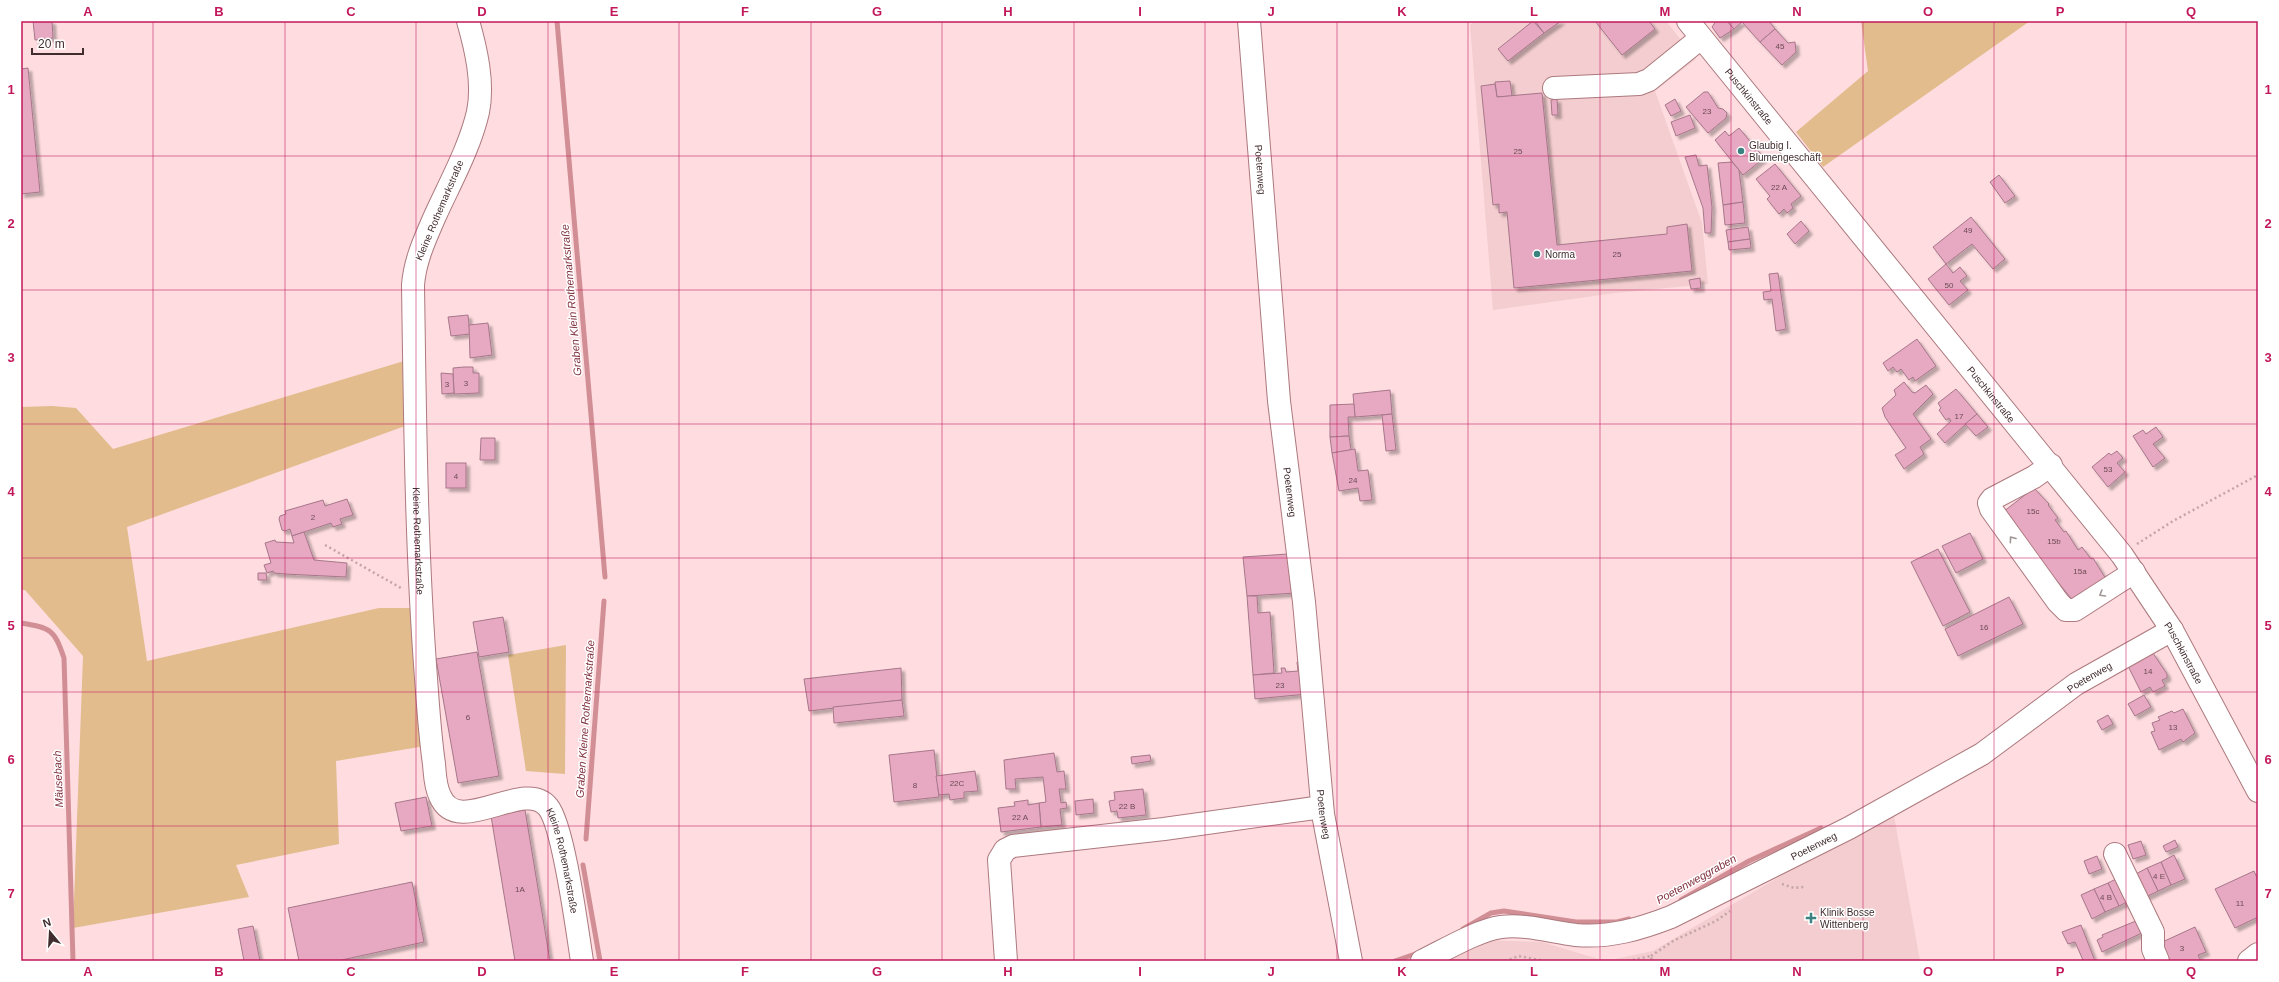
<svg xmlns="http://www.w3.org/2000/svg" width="2279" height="982" viewBox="0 0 2279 982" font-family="Arial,sans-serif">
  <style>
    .built { fill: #f3cdcf }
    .green { fill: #e2bc8d }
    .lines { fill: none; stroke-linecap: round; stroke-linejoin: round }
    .stream { stroke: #d18f95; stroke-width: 5 }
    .building { fill: #e7a8c1; stroke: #a6778a; filter: url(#shadow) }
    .minor-casing { stroke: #ac797e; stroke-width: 24 }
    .major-casing { stroke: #ac797e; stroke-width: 24 }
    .path { stroke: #c3a5a8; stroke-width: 2.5; stroke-dasharray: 2 3; stroke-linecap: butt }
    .minor { stroke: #fff; stroke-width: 22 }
    .major { stroke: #fff; stroke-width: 22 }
    .oneway { stroke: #a09696 }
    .grid { fill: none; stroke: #c2185b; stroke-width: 1; stroke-opacity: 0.55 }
    .poi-dot { fill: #3b8381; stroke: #fff; stroke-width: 1.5 }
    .labels { text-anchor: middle; stroke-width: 3; stroke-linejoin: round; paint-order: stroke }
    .number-label { font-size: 8px; fill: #6a4b53 }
    .street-label { font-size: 10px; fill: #412c2e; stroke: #fff }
    .poi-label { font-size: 10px; fill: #412c2e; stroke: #fff; text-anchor: start }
    .water-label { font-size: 11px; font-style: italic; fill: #80303d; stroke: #fff }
    .neatline { fill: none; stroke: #c2185b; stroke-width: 1.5 }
    .grid-label { font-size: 13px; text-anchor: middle; font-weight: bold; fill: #c2185b }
  </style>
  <defs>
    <filter id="shadow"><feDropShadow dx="3.5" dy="3.5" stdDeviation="1" flood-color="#0004"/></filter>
  </defs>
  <rect width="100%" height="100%" fill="#fedcdf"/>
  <!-- built -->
  <g class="built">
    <path d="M1475,21H1666L1696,59L1655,91L1702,223L1708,284L1615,293L1493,310L1470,25Z"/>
    <path d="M1893,810L1920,961H1606L1653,951Z"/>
    <path d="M1483,940L1542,942L1605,961H1430Z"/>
  </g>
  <!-- green -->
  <g class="green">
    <path d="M1861,21H2030L1823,167L1796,132L1868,71Z"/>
    <path d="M404,361L405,426L127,527L147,661L379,608H414L425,746L336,761L339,844L236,865L249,897L73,928L83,656L25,590H21V407L52,406L76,408L113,449Z"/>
    <path d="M566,645L565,774L526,771L508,655Z"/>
  </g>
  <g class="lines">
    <!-- stream -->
    <g class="stream">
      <path d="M557,21L605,577"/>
      <path d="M21,623C51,628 54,629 64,658L73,961"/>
      <path d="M586,839L604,601"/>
      <path d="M583,865L600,961"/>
      <path d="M1681,900L1749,861L1821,828"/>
      <path d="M1463,929L1491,913L1504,911L1576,922H1617L1629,919"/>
      <path d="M1395,961L1418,953"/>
    </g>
  </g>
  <!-- building -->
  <g class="building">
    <path d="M33,21H52L53,38L35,40Z"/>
    <path d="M1533,21L1544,33L1508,61L1498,49Z"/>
    <path d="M1535,21H1561L1544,33Z"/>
    <path d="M1595,21H1649L1655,29L1622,55Z"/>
    <path d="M1716,21H1727L1734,29L1720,38L1712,27Z"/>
    <path d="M1727,21H1769L1775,29L1760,42L1742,22L1734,29Z"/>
    <path d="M1775,29L1788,43L1795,42L1796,52L1782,65L1760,42Z"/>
    <path d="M28,68L40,192L21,194V69Z"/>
    <path d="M1510,81L1512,96L1497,97L1495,82Z"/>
    <path d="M1495,84L1497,97L1542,93L1557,245L1667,234V227L1687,224L1692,271L1514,288L1507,212L1499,213V204L1493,205L1481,86Z"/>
    <path d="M1704,92H1708L1718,108L1723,109L1727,113L1726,118L1708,133L1686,107Z"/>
    <path d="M1557,99L1558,115H1552L1551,100Z"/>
    <path d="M1675,99L1681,111L1671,116L1665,105Z"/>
    <path d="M1690,115L1695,128L1676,136L1671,122Z"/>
    <path d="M1739,128L1764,158L1743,175L1715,140L1725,131L1729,136Z"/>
    <path d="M1696,155L1699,166L1707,165L1712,207L1711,233H1705L1703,208L1685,157Z"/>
    <path d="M1732,162L1739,170L1743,202L1723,205L1718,163Z"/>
    <path d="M1775,164L1801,196L1791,204L1793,208L1787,213L1784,209L1779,214L1767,199L1770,196L1756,179Z"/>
    <path d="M1999,175L2015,196L2005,203L1990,182Z"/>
    <path d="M1743,202L1745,223L1725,225L1723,205Z"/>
    <path d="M1971,217L2005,259L1993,269L1972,244L1946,264L1933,247Z"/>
    <path d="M1801,221L1809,231L1795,244L1787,234Z"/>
    <path d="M1748,227L1750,239L1728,242L1726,230Z"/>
    <path d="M1750,239L1751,248L1729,250L1728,242Z"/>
    <path d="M1946,264L1953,273L1960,267L1967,276L1960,281L1968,290L1949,305L1928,279Z"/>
    <path d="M1778,273L1786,329L1776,331L1772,299L1764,300L1763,292L1771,291L1769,274Z"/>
    <path d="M1700,278L1701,288L1691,289L1689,280Z"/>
    <path d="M468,315L470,334L451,336L448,317Z"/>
    <path d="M488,323L492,355L470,358L469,325Z"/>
    <path d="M1917,339L1936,366L1915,381L1913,377L1909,380L1901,369L1897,372L1893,367L1888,371L1883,363Z"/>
    <path d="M464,367H473V373H479V393L454,394L453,368Z"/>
    <path d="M441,373L453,374L454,393L442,394Z"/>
    <path d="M1904,382L1912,392L1915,393L1926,385L1933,394L1913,414L1931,439L1920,447L1924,454L1904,469L1895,455L1906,448L1885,417L1882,408L1896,395L1894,390Z"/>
    <path d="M1956,389L1977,414L1945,443L1937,434L1951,421L1949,418L1946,420L1939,410L1941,408L1938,403Z"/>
    <path d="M1390,390L1392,414L1355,417L1353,394Z"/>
    <path d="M1354,404L1355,417H1348L1349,436L1330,437V405Z"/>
    <path d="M1392,414L1396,450L1386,451L1382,415Z"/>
    <path d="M1977,414L1988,427L1976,436L1965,424Z"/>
    <path d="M2156,427L2163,437L2153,444L2165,458L2153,467L2133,436L2143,430L2146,434Z"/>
    <path d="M1349,436L1351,450L1332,453L1330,437Z"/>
    <path d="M481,438H495V460H480Z"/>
    <path d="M1355,449L1358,471L1368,470L1372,500L1360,501L1358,488L1339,491L1332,453Z"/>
    <path d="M2117,451L2123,458L2117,463L2125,472L2108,487L2092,467L2109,453L2111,455Z"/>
    <rect x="446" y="463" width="20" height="25"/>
    <path d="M2034,488L2049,504L2048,505L2058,518L2055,520L2064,532L2066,531L2078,550L2082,547L2091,559L2093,558L2106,579L2075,603L2052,575L2048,578L2003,512Z"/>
    <path d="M347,499L353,515L340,519L342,524L333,527L331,523L292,536L290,529L285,531L282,530L279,519L280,516L286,514L285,511L323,500L325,506Z"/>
    <path d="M304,532L314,560L347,563L346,577L285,574L274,573L273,571L267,573L264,565L271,563L265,543L275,540L276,542L294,543L292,536Z"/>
    <path d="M1970,533L1983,559L1956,573L1942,546Z"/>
    <path d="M1938,549L1970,612L1943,626L1911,562Z"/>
    <path d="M1288,554L1296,593L1247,596L1243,557Z"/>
    <path d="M258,573H266L267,580H258Z"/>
    <path d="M1247,596H1257L1258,613L1270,612L1274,673L1253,675Z"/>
    <path d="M2009,597L2023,624L1958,656L1945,629Z"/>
    <path d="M503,617L509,652L479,657L473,622Z"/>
    <path d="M477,652L499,776L458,783L436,659Z"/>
    <path d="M2153,653L2167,674V678L2162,680L2165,686L2153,692L2150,687L2141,692L2128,666Z"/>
    <path d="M1297,662H1304L1307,694L1255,699L1253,675L1282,673L1281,668H1285L1286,672L1298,671Z"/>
    <path d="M901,668L902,700L809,711L804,679Z"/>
    <path d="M2144,695L2151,707L2135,716L2128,704Z"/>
    <path d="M902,700L904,716L834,723L833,707Z"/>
    <path d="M2183,709L2195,733L2183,742L2181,739L2159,750L2151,732L2155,731L2152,723L2160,720L2158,717L2172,711L2174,713Z"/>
    <path d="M2108,715L2113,724L2102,730L2097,721Z"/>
    <path d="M934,750L939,797L894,802L889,755Z"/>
    <path d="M1054,753L1057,772L1064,771L1066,789H1059L1061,803L1066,802L1067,808L1060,809L1062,825L1041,827L1039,803L1046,802L1043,777L1015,779L1016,789H1006L1004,760Z"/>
    <path d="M1150,755L1151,761L1132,764L1131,757Z"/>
    <path d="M975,771L978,791L964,792V798L950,800L949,794L939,795L936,776Z"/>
    <path d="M1143,789L1146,815L1118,818L1117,811L1111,812L1109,801L1115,800L1114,792Z"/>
    <path d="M426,797L432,826L401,831L395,803Z"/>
    <path d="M1093,799L1094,813L1076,815L1075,801Z"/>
    <path d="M1028,800V805L1039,803L1041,827L1001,832L998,808L1015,806L1014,802Z"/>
    <path d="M525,810L550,961H515L491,816Z"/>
    <path d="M2175,840L2178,847L2166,852L2163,846Z"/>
    <path d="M2141,841L2146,855L2133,859L2128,845Z"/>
    <path d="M2174,855L2185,879L2171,885L2161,862Z"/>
    <path d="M2097,856L2102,869L2089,874L2084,861Z"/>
    <path d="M2161,862L2171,885L2158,891L2147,868Z"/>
    <path d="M2147,868L2158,891L2144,898L2134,875Z"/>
    <path d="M2254,871L2258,880V917L2235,928L2215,889Z"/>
    <path d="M2122,876L2133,899L2119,906L2108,883Z"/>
    <path d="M412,882L424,942L337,961H299L288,908Z"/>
    <path d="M2108,883L2119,906L2105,912L2094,889Z"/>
    <path d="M2094,889L2105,912L2092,919L2081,895Z"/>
    <path d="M2143,918L2148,930L2102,952L2097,940L2103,937L2102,935Z"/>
    <path d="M2081,925L2095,961H2079L2083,960L2075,942L2068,944L2062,932Z"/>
    <path d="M253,926L260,961H244L238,929Z"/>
    <path d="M2195,927L2206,952L2198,955L2201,961H2166L2158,944Z"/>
  </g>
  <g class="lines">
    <!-- minor casing -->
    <g class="minor-casing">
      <g id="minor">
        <path id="s1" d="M468,21C476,49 484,83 478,112C470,147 450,183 435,216C425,239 415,260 413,285C415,416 416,547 426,678C428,707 430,736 434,764C435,775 435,786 440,796C458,839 524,777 548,807C564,827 577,930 582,961"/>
        <path id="s2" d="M1249,21L1279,401L1304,602L1323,814L1351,961"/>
        <path d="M1554,88L1639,84L1649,80L1701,38"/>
        <path d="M2051,465L2034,477L1992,499L1989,503L1991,509L2058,602L2066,610H2075L2134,572"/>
        <path d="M2115,854L2153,932V949L2158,961"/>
        <path d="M1006,961L999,860L1005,850L1013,846L1164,829L1322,807"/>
        <path id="s3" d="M1422,961C1443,951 1478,930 1501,927C1526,924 1551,932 1576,935C1610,938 1640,929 1671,917L1849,828L1982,754L2076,684L2172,630"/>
        <path d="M2249,961L2258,954"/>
      </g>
    </g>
    <!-- major casing -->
    <g class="major-casing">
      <g id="major">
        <path id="s4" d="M1688,21L2122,555L2172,630L2258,791"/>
      </g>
    </g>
    <!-- path -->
    <g class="path">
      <path d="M2137,544L2173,521L2258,475"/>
      <path d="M325,545L401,588"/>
      <path d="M1782,884L1794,888L1804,887"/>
      <path d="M1651,956L1673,941L1716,921L1730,911"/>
      <path d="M1505,961L1519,956L1544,961"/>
      <path d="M1577,961H1578"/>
      <path d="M1628,961L1651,956L1652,961"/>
    </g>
    <!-- minor -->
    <use href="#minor" class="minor"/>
    <!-- major -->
    <use href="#major" class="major"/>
  </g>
  <!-- one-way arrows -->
  <defs><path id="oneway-chevron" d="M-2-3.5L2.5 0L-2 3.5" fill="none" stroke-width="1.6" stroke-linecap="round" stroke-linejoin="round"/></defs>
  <g class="oneway">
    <use href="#oneway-chevron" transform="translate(2012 539) rotate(-126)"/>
    <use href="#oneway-chevron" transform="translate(2102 594) rotate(149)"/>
  </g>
  <!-- grid -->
  <path class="grid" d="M153,21V961M285,21V961M416,21V961M548,21V961M679,21V961M811,21V961M942,21V961M1074,21V961M1205,21V961M1337,21V961M1468,21V961M1600,21V961M1731,21V961M1863,21V961M1994,21V961M2126,21V961M21,156H2258M21,290H2258M21,424H2258M21,558H2258M21,692H2258M21,826H2258"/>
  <!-- markers -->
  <g class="poi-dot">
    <circle cx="1741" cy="151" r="4"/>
    <circle cx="1537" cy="254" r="4"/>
    <path d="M1809 912h4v4h4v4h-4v4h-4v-4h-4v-4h4z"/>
  </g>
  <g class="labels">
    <!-- number labels -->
    <g class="number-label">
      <text x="1780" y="49">45</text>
      <text x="1707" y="114">23</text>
      <text x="1518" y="154">25</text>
      <text x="1779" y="190">22 A</text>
      <text x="1968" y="233">49</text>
      <text x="1617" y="257">25</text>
      <text x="1949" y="288">50</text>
      <text x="466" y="386">3</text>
      <text x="447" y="387">3</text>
      <text x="1959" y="419">17</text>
      <text x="2108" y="472">53</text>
      <text x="456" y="479">4</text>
      <text x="1353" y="483">24</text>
      <text x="2033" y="514">15c</text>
      <text x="313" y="520">2</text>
      <text x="2054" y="544">15b</text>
      <text x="2080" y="574">15a</text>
      <text x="1984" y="630">16</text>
      <text x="2148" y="674">14</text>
      <text x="1280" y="688">23</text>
      <text x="468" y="720">6</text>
      <text x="2173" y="730">13</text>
      <text x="957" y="786">22C</text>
      <text x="915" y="788">8</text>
      <text x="1127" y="809">22 B</text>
      <text x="1020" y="820">22 A</text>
      <text x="2159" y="879">4 E</text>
      <text x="520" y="892">1A</text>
      <text x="2106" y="900">4 B</text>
      <text x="2240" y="906">11</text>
      <text x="2182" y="951">3</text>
    </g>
    <!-- street labels -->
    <g class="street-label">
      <text dy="4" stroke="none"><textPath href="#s4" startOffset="97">Puschkinstraße</textPath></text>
      <text dy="4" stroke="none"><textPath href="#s2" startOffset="149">Poetenweg</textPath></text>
      <text transform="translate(439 210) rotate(-67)" y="4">Kleine Rothemarkstraße</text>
      <text dy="4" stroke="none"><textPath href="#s4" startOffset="481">Puschkinstraße</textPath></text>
      <text dy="4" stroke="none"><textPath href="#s2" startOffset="473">Poetenweg</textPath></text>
      <text dy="4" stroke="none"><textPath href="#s1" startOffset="534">Kleine Rothemarkstraße</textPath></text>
      <text dy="4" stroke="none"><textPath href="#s4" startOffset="804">Puschkinstraße</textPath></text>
      <text dy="4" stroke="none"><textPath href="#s3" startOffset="743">Poetenweg</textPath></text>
      <text dy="4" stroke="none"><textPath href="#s2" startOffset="797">Poetenweg</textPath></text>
      <text dy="4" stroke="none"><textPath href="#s3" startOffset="419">Poetenweg</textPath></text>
      <text dy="4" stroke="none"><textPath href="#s1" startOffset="965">Kleine Rothemarkstraße</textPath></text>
    </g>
    <!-- poi labels -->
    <g class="poi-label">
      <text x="1749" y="149">Glaubig I.<tspan x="1749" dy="12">Blumengeschäft</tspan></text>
      <text x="1545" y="258">Norma</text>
      <text x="1820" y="916">Klinik Bosse<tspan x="1820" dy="12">Wittenberg</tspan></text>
    </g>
    <!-- water labels -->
    <g class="water-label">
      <text transform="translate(571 300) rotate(-95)" y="4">Graben Klein Rothemarkstraße</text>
      <text transform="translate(585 719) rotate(-86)" y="4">Graben Kleine Rothemarkstraße</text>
      <text transform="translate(58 779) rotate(-92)" y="4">Mäusebach</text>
      <text transform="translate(1696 879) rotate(-29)" y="4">Poetenweggraben</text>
    </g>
  </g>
  <!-- border -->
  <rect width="2279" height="982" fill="none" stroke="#ffffff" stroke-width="44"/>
  <!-- north arrow -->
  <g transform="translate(50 932) rotate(342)" stroke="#ffffff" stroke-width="3" paint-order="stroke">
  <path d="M0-3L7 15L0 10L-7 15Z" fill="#412c2e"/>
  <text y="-6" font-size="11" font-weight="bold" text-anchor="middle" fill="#412c2e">N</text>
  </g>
  <!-- scale -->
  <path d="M32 48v6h51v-6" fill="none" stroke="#412c2e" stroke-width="2"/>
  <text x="38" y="48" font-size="12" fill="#412c2e" stroke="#ffffff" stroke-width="3" paint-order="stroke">20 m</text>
  <rect x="22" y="22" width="2235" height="938" class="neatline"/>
  <g class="grid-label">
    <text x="88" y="16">A</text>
    <text x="219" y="16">B</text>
    <text x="351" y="16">C</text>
    <text x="482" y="16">D</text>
    <text x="614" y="16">E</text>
    <text x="745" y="16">F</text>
    <text x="877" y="16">G</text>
    <text x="1008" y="16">H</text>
    <text x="1140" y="16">I</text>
    <text x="1271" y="16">J</text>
    <text x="1402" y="16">K</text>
    <text x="1534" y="16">L</text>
    <text x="1665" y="16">M</text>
    <text x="1797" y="16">N</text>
    <text x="1928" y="16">O</text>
    <text x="2060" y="16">P</text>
    <text x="2191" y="16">Q</text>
    <text x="11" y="94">1</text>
    <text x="2268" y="94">1</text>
    <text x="11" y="228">2</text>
    <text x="2268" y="228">2</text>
    <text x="11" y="362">3</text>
    <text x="2268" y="362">3</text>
    <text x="11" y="496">4</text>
    <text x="2268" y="496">4</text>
    <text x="11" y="630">5</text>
    <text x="2268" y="630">5</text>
    <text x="11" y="764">6</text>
    <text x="2268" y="764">6</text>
    <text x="11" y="898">7</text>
    <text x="2268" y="898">7</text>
    <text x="88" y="976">A</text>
    <text x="219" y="976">B</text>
    <text x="351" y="976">C</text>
    <text x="482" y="976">D</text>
    <text x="614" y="976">E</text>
    <text x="745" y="976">F</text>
    <text x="877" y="976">G</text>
    <text x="1008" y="976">H</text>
    <text x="1140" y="976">I</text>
    <text x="1271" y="976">J</text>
    <text x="1402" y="976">K</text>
    <text x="1534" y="976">L</text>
    <text x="1665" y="976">M</text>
    <text x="1797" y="976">N</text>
    <text x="1928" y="976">O</text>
    <text x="2060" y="976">P</text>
    <text x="2191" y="976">Q</text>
  </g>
</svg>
